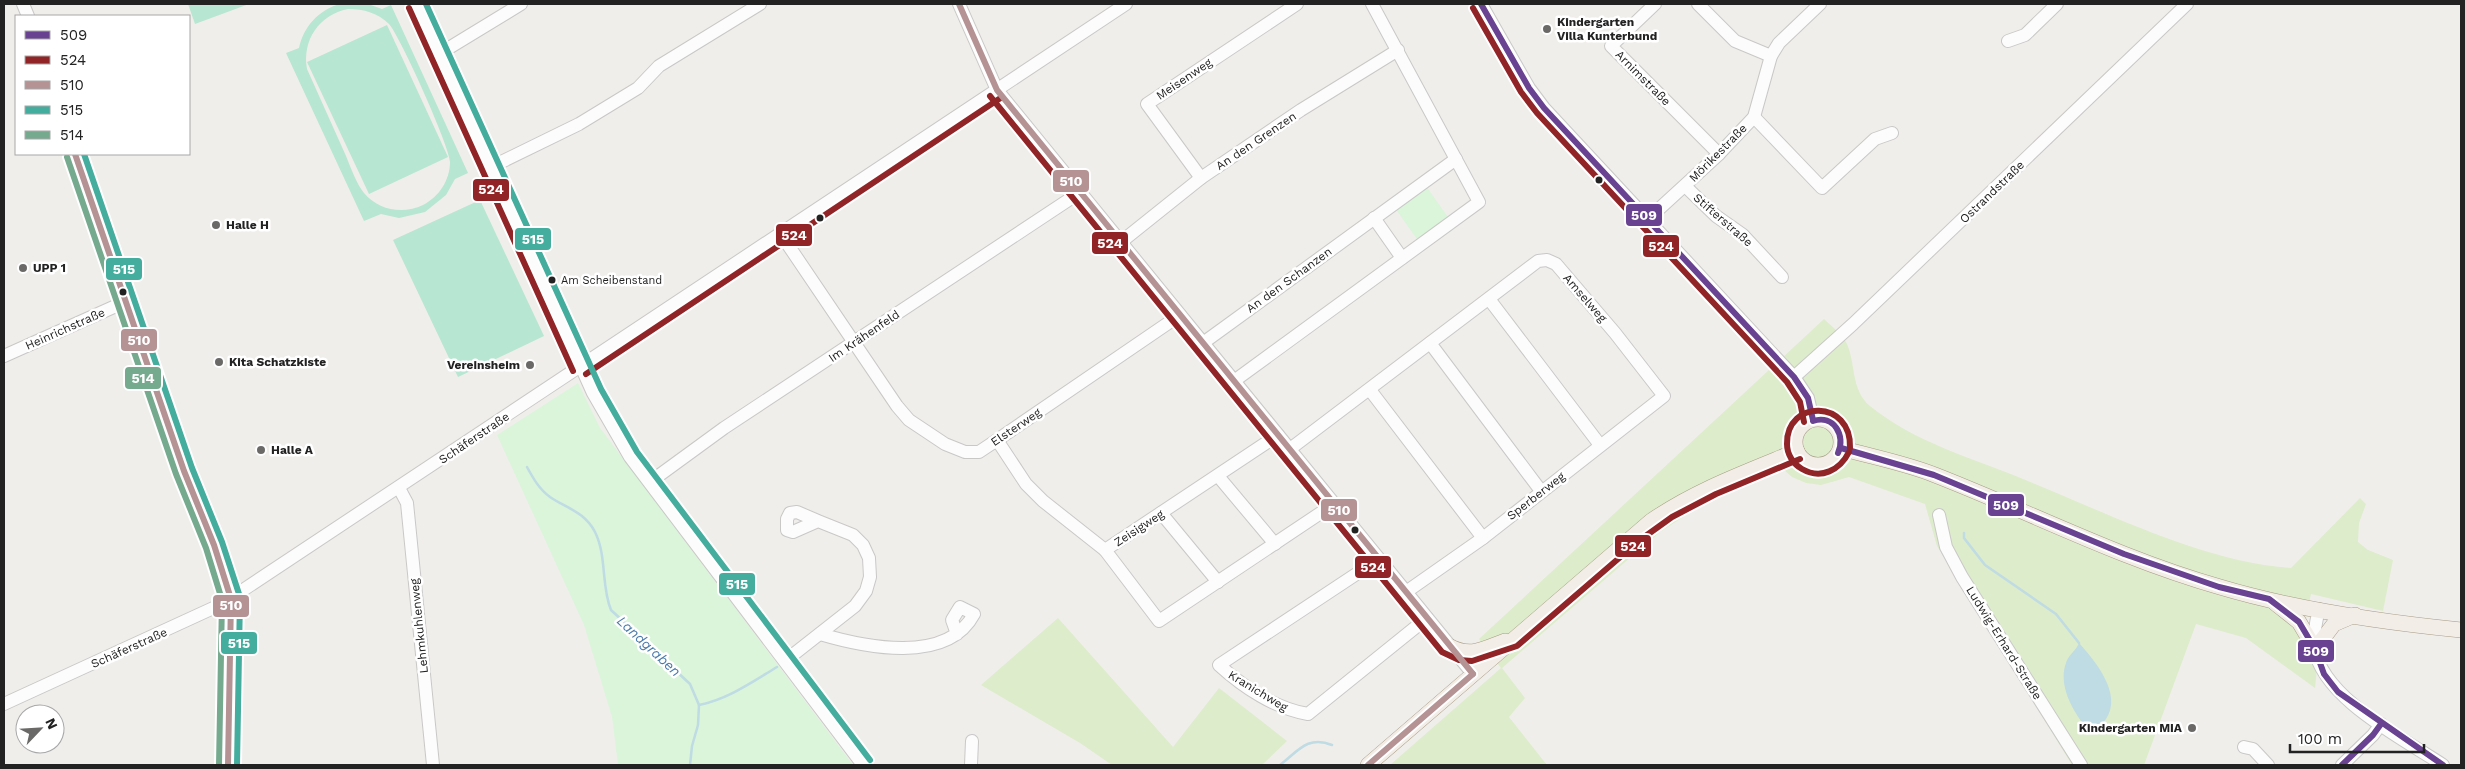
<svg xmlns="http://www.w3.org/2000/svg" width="2465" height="769" viewBox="0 0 2465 769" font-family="'Work Sans',sans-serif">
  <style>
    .grass { fill: #ddeccb }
    .park { fill: #daf5da }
    .pitch { fill: #b7e6d2; fill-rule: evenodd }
    .water { fill: #bfdbe3 }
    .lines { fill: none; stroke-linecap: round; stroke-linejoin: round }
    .stream { stroke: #bfdbe3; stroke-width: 2.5 }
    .minor-casing { stroke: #c9c8c7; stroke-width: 14 }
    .major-casing { stroke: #a79c86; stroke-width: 16 }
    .minor { stroke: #fdfcfc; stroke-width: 12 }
    .major { stroke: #f3ede7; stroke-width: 15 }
    .bus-1-casing { stroke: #fff; stroke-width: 10 }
    .bus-2-casing { stroke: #fff; stroke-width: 10 }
    .bus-3-casing { stroke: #fff; stroke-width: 10 }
    .bus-4-casing { stroke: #fff; stroke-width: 10 }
    .bus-5-casing { stroke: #fff; stroke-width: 10 }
    .bus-1 { stroke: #694291; stroke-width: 6 }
    .bus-2 { stroke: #912426; stroke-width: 6 }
    .bus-3 { stroke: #b59395; stroke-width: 6 }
    .bus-4 { stroke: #44ad9d; stroke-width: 6 }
    .bus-5 { stroke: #76aa8f; stroke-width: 6 }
    .poi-dot { fill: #6a6968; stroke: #fff; stroke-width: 2 }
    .bus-dot { fill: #222; stroke: #fff; stroke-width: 2 }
    .labels { text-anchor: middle; stroke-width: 5; stroke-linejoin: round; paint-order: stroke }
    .bus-label { font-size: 11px; fill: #222; stroke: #fff; text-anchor: start }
    .poi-label { font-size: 12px; font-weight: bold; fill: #222; stroke: #fff; text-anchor: start }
    .street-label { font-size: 12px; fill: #222; stroke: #fff }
    .water-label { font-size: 14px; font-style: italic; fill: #4a7aab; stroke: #fff }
    .line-badge { stroke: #fff; stroke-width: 2 }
    .badge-label { font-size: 14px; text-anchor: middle; font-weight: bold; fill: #fff }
  </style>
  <rect width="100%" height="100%" fill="#f0eeeb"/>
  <!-- grass -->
  <g class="grass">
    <path d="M1824,319C1831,326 1843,335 1847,344C1856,365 1851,390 1870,406C1914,442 1972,458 2023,479C2105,512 2203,562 2291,568L2360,498L2366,504L2359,523L2358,542L2368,550L2393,560L2383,611L2311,594L2303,633L2317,669L2315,688L2246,638L2196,624L2144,765H2072L1937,546L1925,504L1849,477L1821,485L1806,483L1792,477L1783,469L1750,481L1700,506L1660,532L1502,668L1525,698L1509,717L1547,765H1390L1501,668L1479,639Z"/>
    <path d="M1058,618L1173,747L1219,688L1287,741L1262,765H1112L1080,743L981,685Z"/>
  </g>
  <!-- park -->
  <g class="park">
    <path d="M1426,186L1450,220L1419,242L1395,208Z"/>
    <path d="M578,383L600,428L853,765H618L612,717L584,625L497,435Z"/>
  </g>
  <!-- pitch -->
  <g class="pitch">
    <path d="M188,4H249L195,24Z"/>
    <path d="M339,4H368L382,9L391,5L468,173L455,179L446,195L425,212L399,218L381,214L364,221L286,53L299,48C304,26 318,11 339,4ZM348,9C364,9 378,13 389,24C400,36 450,147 450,162C450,180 439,197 423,205C403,215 378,210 364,193C356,183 351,168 346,156C333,127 320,98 307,69C302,40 319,15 348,9Z"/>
    <path d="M387,25L448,157L369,194L307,62Z"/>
    <path d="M480,200L544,336L458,377L393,240Z"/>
  </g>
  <!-- water -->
  <path class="water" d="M2079,643C2095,661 2123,694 2106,719C2100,727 2094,727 2085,726C2072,710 2058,684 2066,663C2068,655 2076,651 2079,643Z"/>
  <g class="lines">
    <!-- stream -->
    <g class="stream">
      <path d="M527,467C533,478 539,489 550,497C566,508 585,512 595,532C607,556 601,586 611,610L690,684L699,705L698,725L692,746L690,765"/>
      <path d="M1964,533V538L1985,565L2056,614L2079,643"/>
      <path d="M699,705C728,699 752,682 777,667"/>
      <path d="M1280,765C1298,751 1308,735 1332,745"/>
    </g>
    <!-- minor casing -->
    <g class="minor-casing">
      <g id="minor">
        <path d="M23,4L28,16"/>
        <path d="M417,4L593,393L630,457L863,765"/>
        <path d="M959,4L997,90L1473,674"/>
        <path d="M1481,4L1529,88L1544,108L1794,377L1808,398L1813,420"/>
        <path d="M1655,4L1611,46L1719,154"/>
        <path d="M1698,4L1735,41L1771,56"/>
        <path d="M2008,41L2025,35L2057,4"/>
        <path d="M439,54L521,4"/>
        <path d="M1754,117L1822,188L1875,139L1892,133"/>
        <path d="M75,154L184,471L214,545L231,599L228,765"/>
        <path d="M491,167L579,124L638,88L659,66L760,4"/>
        <path d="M1201,178L1147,104L1297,4"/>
        <path d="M1685,186L1716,216L1743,235L1782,277"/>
        <path d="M1374,218L1402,258"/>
        <path d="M1648,219L1719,154L1754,117L1771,56L1779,43L1820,4"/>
        <path d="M780,233L897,406L909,420L945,444L965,452H979L997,440L1180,315"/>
        <path d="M1121,242L1201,178L1301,110L1398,50"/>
        <path d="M1489,299L1600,445"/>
        <path d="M1203,343L1456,159"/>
        <path d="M1430,343L1541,491"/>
        <path d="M4,356L127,301"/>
        <path d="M1794,377L1853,324L2187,4"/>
        <path d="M1234,381L1479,202L1372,4"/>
        <path d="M1370,390L1483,538"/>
        <path d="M997,440L1026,484L1043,501L1105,550L1278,435"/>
        <path d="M1290,449L1538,261L1547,260L1556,264L1615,333L1664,396L1483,538L1406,592"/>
        <path d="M1218,476L1275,544"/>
        <path d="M650,482L724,428L1079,193"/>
        <path d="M399,488L407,503L433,765"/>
        <path d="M1161,513L1218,582"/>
        <path d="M1939,515L1946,547L1962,577L2081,765"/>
        <path d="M1105,550L1159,621L1334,504"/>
        <path d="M1379,559L1219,665C1243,687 1276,709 1308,714L1427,618"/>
        <path d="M2319,609C2316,622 2313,634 2314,647C2322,698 2402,738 2443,765"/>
        <path d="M820,634C864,647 947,665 974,614L960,607L952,620L957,634"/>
        <path d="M785,661L855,606L866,591L870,577L869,558L863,545L853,535L818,521L793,532L787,530V519L790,513L797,512L818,521"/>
        <path d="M4,704L222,604L1126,4"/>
        <path d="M2244,747L2253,749L2268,765"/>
        <path d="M971,765L972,741"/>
        <path d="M2342,765L2373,735L2381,724"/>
      </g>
    </g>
    <!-- major casing -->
    <g class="major-casing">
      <g id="major">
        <circle cx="1818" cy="442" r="23"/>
        <path d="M1841,448C1872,457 1905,463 1935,475C2030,512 2121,559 2220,587C2297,610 2381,622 2461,630"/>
        <path d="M2275,603L2299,622L2315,649L2334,624L2355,615"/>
        <path d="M1449,646C1471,658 1483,649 1505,641"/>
        <path d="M1368,765L1651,521C1696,490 1746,472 1797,451"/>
      </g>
    </g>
    <!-- minor -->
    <use href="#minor" class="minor"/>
    <!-- major -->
    <use href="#major" class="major"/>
    <!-- bus-1 casing -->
    <g class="bus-1-casing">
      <g id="bus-1">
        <path d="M1481,4L1529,88L1544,108L1794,377L1808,398L1813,420"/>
        <path d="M1813,421C1834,414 1846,436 1838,453"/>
        <path d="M1841,448L1934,475L2124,554L2219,587L2269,599L2299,622L2315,649L2324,674L2338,692L2443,765"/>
        <path d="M2342,765L2373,735L2381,724"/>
      </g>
    </g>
    <!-- bus-2 casing -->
    <g class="bus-2-casing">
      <g id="bus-2">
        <path d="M409,8L573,371"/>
        <path d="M1473,8L1521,92L1537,113L1787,382L1800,402L1804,422"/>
        <path d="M990,96L1442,652L1459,660L1472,661L1517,646L1640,540L1672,517L1716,494L1800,459"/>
        <path d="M586,374L1002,97"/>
        <path d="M1849,452C1840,470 1821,480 1802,469C1793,464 1787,454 1787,444C1786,399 1852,399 1850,448"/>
      </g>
    </g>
    <!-- bus-3 casing -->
    <g class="bus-3-casing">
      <g id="bus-3">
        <path d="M959,4L997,90L1473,674"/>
        <path d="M75,154L184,471L214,545L231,599L228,765"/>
        <path d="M1368,765L1473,674"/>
      </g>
    </g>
    <!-- bus-4 casing -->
    <g class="bus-4-casing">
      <g id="bus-4">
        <path d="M426,4L601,389L637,452L870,760"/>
        <path d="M84,154L192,468L222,542L240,597L237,765"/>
      </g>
    </g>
    <!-- bus-5 casing -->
    <g class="bus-5-casing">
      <path id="bus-5" d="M67,157L176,474L206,548L222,600L219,765"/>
    </g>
    <!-- bus-1 -->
    <use href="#bus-1" class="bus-1"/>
    <!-- bus-2 -->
    <use href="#bus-2" class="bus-2"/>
    <!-- bus-3 -->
    <use href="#bus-3" class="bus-3"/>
    <!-- bus-4 -->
    <use href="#bus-4" class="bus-4"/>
    <!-- bus-5 -->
    <use href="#bus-5" class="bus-5"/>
  </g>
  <!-- markers -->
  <g class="poi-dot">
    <circle cx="1547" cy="29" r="5"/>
    <circle cx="216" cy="225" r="5"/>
    <circle cx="23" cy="268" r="5"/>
    <circle cx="219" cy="362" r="5"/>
    <circle cx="530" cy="365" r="5"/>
    <circle cx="261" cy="450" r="5"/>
    <circle cx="2192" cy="728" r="5"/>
  </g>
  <g class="bus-dot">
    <circle cx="1599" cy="180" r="4.5"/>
    <circle cx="820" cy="218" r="4.5"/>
    <circle cx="552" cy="280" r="4.5"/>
    <circle cx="123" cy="292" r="4.5"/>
    <circle cx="1355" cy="530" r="4.5"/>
  </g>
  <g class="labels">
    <!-- bus labels -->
    <g class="bus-label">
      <text x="561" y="284">Am Scheibenstand</text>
    </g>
    <!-- poi labels -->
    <g class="poi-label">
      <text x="1557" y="26">Kindergarten<tspan x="1557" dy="14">Villa Kunterbund</tspan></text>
      <text x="226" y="229">Halle H</text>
      <text x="33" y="272">UPP 1</text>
      <text x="229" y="366">Kita Schatzkiste</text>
      <text x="520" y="369" text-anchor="end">Vereinsheim</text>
      <text x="271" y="454">Halle A</text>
      <text x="2182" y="732" text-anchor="end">Kindergarten MIA</text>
    </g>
    <!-- street labels -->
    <g class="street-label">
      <text transform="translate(1643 78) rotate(45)" y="4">Arnimstraße</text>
      <text transform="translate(1184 79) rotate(-34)" y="4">Meisenweg</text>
      <text transform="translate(1256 141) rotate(-34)" y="4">An den Grenzen</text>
      <text transform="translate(1718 153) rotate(-45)" y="4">Mörikestraße</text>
      <text transform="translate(1992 192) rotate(-44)" y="4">Ostrandstraße</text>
      <text transform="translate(1723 220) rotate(41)" y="4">Stifterstraße</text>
      <text transform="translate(1289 280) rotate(-36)" y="4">An den Schanzen</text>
      <text transform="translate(1585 298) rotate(49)" y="4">Amselweg</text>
      <text transform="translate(65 329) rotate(-24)" y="4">Heinrichstraße</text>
      <text transform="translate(864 336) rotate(-34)" y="4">Im Krähenfeld</text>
      <text transform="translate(1016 427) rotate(-34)" y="4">Elsterweg</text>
      <text transform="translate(474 438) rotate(-34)" y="4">Schäferstraße</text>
      <text transform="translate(1536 496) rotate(-38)" y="4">Sperberweg</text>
      <text transform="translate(1139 528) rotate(-33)" y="4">Zeisigweg</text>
      <text transform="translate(419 626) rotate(-96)" y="4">Lehmkuhlenweg</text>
      <text transform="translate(2004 643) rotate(58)" y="4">Ludwig-Erhard-Straße</text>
      <text transform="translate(129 648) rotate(-24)" y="4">Schäferstraße</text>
      <text transform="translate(1258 691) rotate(31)" y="4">Kranichweg</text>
    </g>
    <!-- water labels -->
    <g class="water-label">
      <text transform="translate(649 646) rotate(43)" y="5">Landgraben</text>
    </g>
  </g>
  <g class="line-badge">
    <rect x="1052" y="169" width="38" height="24" rx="5" fill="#b59395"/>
    <rect x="472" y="178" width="38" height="24" rx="5" fill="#912426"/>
    <rect x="1625" y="203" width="38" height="24" rx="5" fill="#694291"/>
    <rect x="775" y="223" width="38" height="24" rx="5" fill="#912426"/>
    <rect x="514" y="227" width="38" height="24" rx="5" fill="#44ad9d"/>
    <rect x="1091" y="231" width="38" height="24" rx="5" fill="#912426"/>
    <rect x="1642" y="234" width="38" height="24" rx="5" fill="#912426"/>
    <rect x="105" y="257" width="38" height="24" rx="5" fill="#44ad9d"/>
    <rect x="120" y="328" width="38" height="24" rx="5" fill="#b59395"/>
    <rect x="124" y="366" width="38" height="24" rx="5" fill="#76aa8f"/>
    <rect x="1987" y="493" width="38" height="24" rx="5" fill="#694291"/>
    <rect x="1320" y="498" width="38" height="24" rx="5" fill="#b59395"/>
    <rect x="1614" y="534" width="38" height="24" rx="5" fill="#912426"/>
    <rect x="1354" y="555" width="38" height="24" rx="5" fill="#912426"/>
    <rect x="718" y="572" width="38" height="24" rx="5" fill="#44ad9d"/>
    <rect x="212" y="594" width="38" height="24" rx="5" fill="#b59395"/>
    <rect x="220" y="631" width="38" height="24" rx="5" fill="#44ad9d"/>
    <rect x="2297" y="639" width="38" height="24" rx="5" fill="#694291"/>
  </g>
  <g class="badge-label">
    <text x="1071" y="186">510</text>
    <text x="491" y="194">524</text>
    <text x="1644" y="220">509</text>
    <text x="794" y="240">524</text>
    <text x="533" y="244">515</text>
    <text x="1110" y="248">524</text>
    <text x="1661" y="251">524</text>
    <text x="124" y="274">515</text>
    <text x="139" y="345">510</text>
    <text x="143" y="383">514</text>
    <text x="2006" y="510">509</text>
    <text x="1339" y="515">510</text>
    <text x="1633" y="551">524</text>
    <text x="1373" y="572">524</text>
    <text x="737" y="589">515</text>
    <text x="231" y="610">510</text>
    <text x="239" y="648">515</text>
    <text x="2316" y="656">509</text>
  </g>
  <!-- border -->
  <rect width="2465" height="769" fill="none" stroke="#222222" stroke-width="10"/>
  <!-- legend -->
  <rect x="15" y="15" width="175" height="140" fill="#ffffff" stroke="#a7a7a7"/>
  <rect x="25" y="31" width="25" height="8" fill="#694291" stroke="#a7a7a7"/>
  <text x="60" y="40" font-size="15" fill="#222222">509</text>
  <rect x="25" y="56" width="25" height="8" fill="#912426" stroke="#a7a7a7"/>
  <text x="60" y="65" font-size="15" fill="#222222">524</text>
  <rect x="25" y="81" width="25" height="8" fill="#b59395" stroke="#a7a7a7"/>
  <text x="60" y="90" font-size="15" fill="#222222">510</text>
  <rect x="25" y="106" width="25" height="8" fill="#44ad9d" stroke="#a7a7a7"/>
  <text x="60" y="115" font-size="15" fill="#222222">515</text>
  <rect x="25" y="131" width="25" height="8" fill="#76aa8f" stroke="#a7a7a7"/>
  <text x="60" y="140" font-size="15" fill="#222222">514</text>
  <!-- north arrow -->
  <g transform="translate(40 729) rotate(65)"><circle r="24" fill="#ffffff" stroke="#a7a7a7"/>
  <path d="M0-4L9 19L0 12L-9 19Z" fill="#6a6968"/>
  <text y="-8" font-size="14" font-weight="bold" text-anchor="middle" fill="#222222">N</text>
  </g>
  <!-- scale -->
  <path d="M2290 744v8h134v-8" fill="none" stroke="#222222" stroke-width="2.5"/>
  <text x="2298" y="744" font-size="15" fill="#222222" stroke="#ffffff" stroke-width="4" paint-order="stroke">100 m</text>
</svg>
